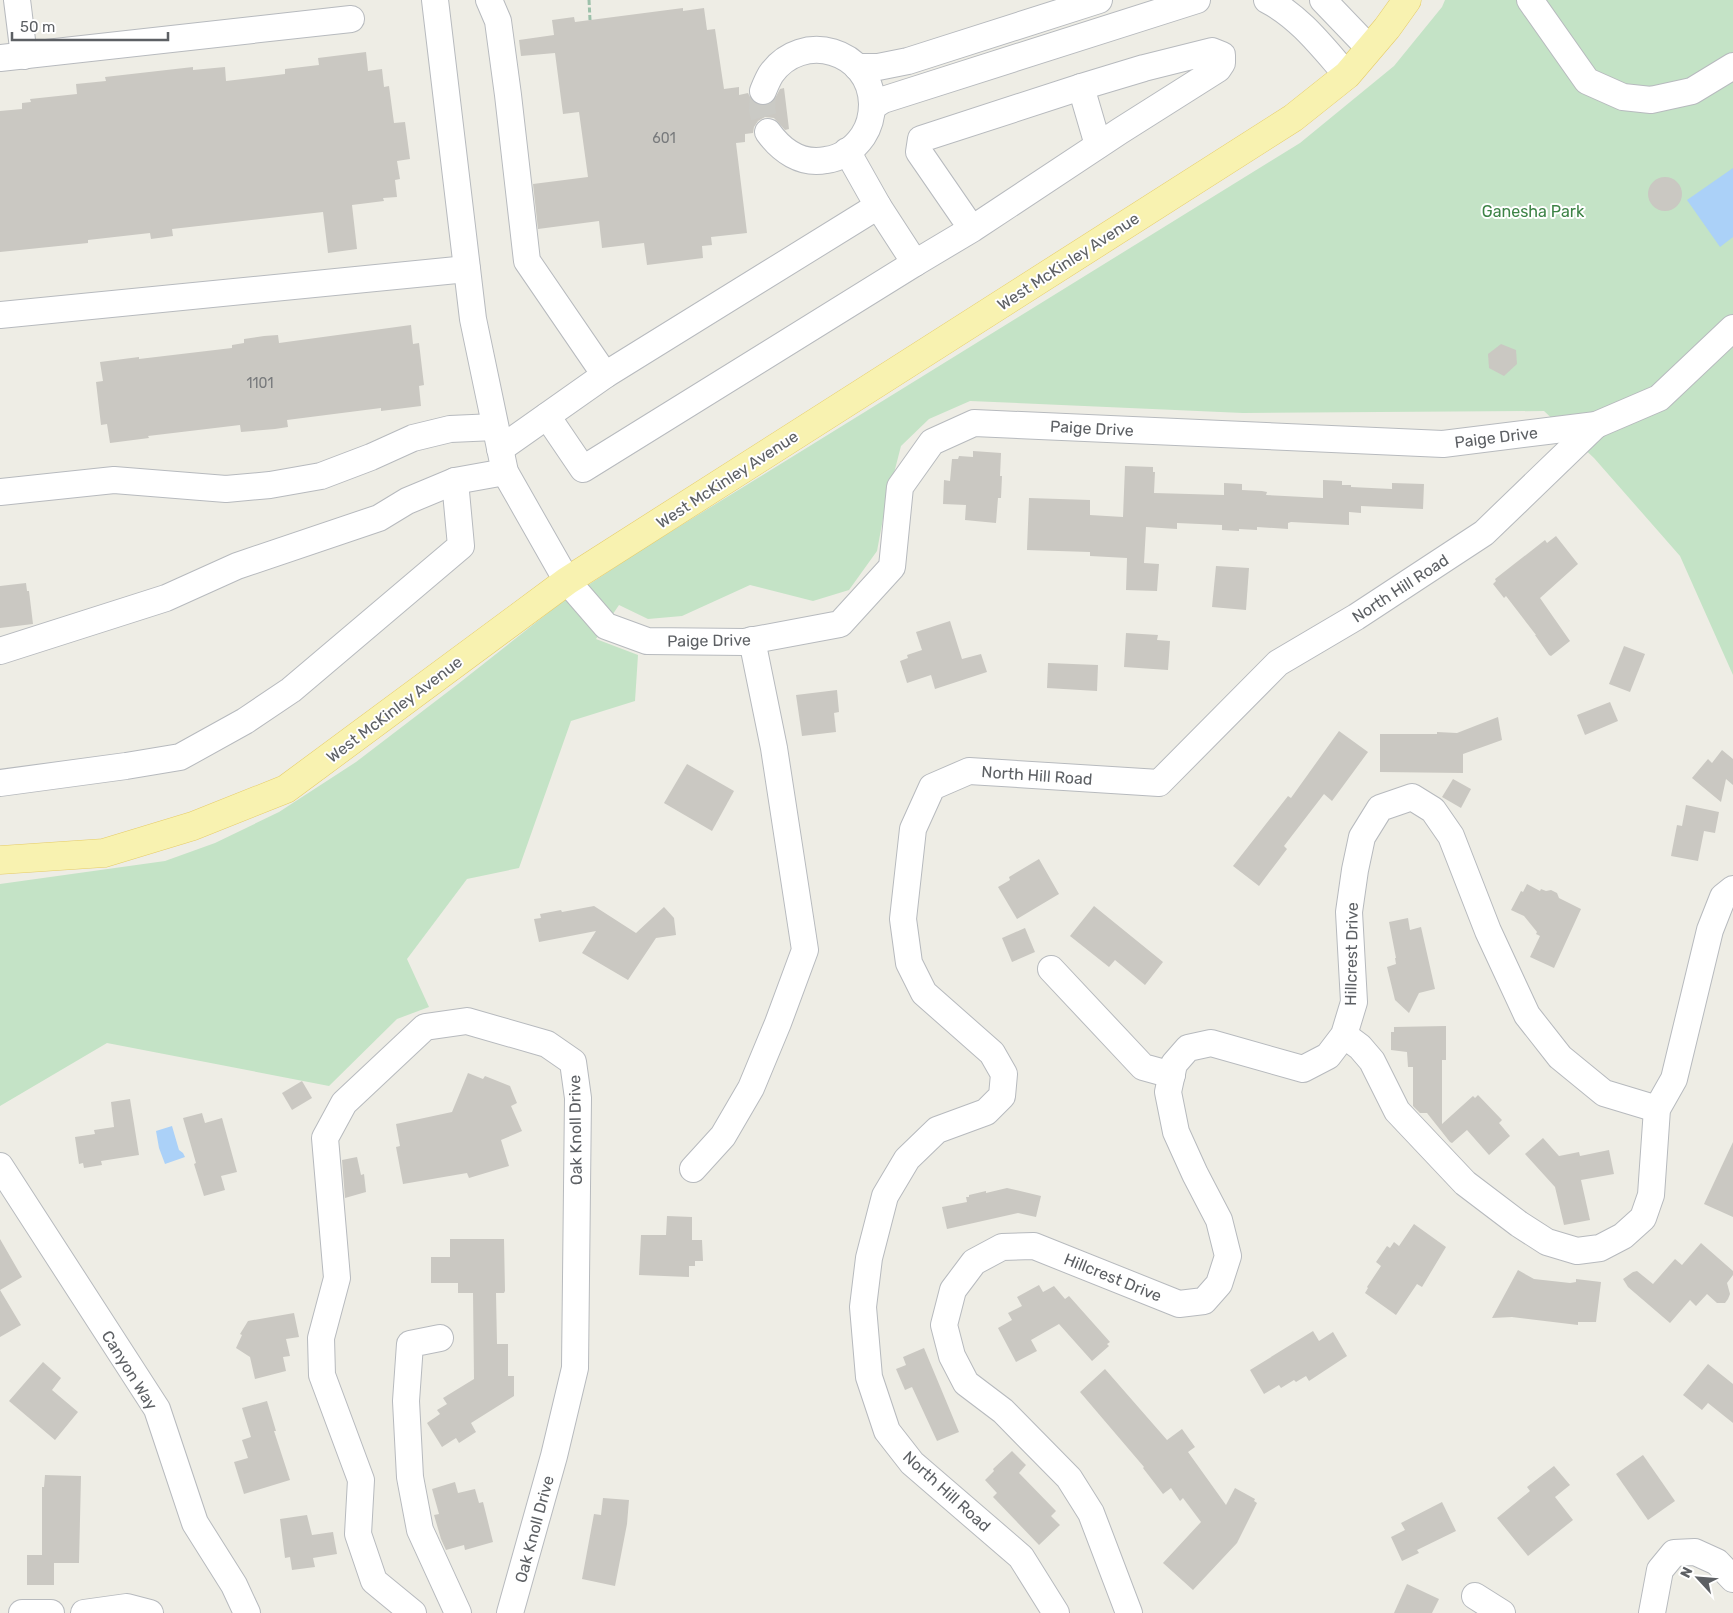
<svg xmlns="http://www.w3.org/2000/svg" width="1733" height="1613" viewBox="0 0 1733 1613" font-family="Rubik,sans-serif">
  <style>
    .green { fill: #c4e3c6 }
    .water { fill: #abd1f8 }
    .building { fill: #cac8c2 }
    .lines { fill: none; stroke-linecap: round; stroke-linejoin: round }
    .minor-tunnel { stroke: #cacac5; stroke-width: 26; stroke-dasharray: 26 13; stroke-linecap: butt }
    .minor-casing { stroke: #b7babe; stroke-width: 28 }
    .major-casing { stroke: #e6cc67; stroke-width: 29 }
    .path { stroke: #9cc1aa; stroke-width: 3; stroke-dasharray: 5 2.5; stroke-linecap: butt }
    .minor { stroke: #fff; stroke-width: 26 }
    .major { stroke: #f8f2b0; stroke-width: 28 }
    .labels { text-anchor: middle; stroke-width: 4; stroke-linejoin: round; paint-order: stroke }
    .number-label { font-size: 14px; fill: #787a7c }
    .park-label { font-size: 16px; fill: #3d8346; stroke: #fff }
    .street-label { font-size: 16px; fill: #5d6064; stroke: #fff }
  </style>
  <rect width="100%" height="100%" fill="#eeede5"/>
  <!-- green -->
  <path class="green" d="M1445,0H1733V675L1680,556L1594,458L1544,411L1243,413L970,401L929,419L901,446L885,508L877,551L849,590L813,601L750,585L682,616L648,619L619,605L596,639L638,655L635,701L571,721L519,868L467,879L407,959L429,1007L397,1019L329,1086L107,1043L0,1106V884L165,861L215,843L279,812L356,762L458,684L558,605L638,552L1300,143L1394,66L1442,7Z"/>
  <!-- water -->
  <g class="water">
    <path d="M1733,168V237L1720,247L1687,200Z"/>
    <path d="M172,1126L179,1150L183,1153L185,1157L165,1164L159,1148L156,1131Z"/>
  </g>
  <!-- building -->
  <g class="building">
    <path d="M683,8V11L704,8L707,30L715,29L724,89L739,87V95L748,93L752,101L757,105L765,106L773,102L780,89L784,88L789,129L785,130L774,118L765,117L758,121L754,127L753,133L745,134V142L736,143L747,233L711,237L712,245L702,246L703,258L647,265L644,243L602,248L599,221L538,229L533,184L588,177L579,112L563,114L555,53L521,56L519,40L554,35L552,20L574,17L575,22Z"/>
    <path d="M366,52L368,71L382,69L384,87L389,86L394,123L405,122L410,159L397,161L400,179L395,180L397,197L383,198L384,201L352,205L357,249L328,253L323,212L172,229L173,236L151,239L150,233L88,240V243L0,252V111L22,109V103L31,102L30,99L77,94L76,84L106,81L105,77L193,67V70L225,67L226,81L285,74V69L319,65L318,58Z"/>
    <circle cx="1665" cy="194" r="17"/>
    <path d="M411,325L413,344L419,343L424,385L419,386L421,406L381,411V408L287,420L288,427L275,429L241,432L240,425L148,436L149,438L110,443L107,424L101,425L96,382L103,381L100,362L139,357V359L232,348V345L244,343V339L264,336L278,335L279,343Z"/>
    <path d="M1501,344L1516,350L1517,364L1504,376L1489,368L1488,354Z"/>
    <path d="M973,451L1001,453L1000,476H1002L1001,498H998L996,523L965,520L966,505L943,504L944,480L950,481L952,459H958L959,456L973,457Z"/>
    <path d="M1125,466L1153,467V472H1155L1154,493L1224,495V483L1242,484V490L1262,491L1267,492L1266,495L1323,498V480L1342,481V485H1351V487L1392,489V483L1424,484L1423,509L1361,506V513L1349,512V525L1291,522L1288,523V529L1257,527V530L1239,529V531L1222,530V525L1177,523V529L1146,527L1144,563L1159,564L1157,591L1126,590L1127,558L1090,556V552L1027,550L1029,498L1090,500V515L1123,517Z"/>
    <path d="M1556,536L1578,564L1540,598L1570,641L1551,656L1549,655L1535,635H1536L1506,596L1504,598L1493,584L1496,581L1495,579L1545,540L1547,543Z"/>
    <path d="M1216,566L1249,568L1246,610L1212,607Z"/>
    <path d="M26,583L27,591H29L33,624L0,628V586Z"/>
    <path d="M950,621L962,659L981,654L987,672L935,689L931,675L907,683L900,661L908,658L907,655L922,650L916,632Z"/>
    <path d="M1126,633L1158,635L1157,640L1170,641L1168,670L1124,667Z"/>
    <path d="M1624,646L1645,654L1630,692L1609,684Z"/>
    <path d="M1048,663L1098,665L1097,691L1047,688Z"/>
    <path d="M837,690L839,712L834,713L836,732L802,736L796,695Z"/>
    <path d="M1610,702L1618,721L1585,735L1577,715Z"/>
    <path d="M1498,717L1502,740L1463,754V773L1380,772V734H1437V732L1457,733Z"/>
    <path d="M1339,731L1368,752L1332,801L1324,794L1284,846L1287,849L1259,886L1233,866L1288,796L1291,798Z"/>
    <path d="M1722,750L1733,759V785L1726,779L1721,802L1692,778L1708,759L1712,763Z"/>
    <path d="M687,764L734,791L712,831L664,803Z"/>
    <path d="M1453,779L1471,789L1461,808L1442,797Z"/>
    <path d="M1686,805L1719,812L1715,833L1704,831L1698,861L1671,856L1677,825L1682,826Z"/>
    <path d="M1039,859L1059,894L1017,919L998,887L1010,880L1009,877Z"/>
    <path d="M1527,884L1540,891L1541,889L1546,891L1551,890L1557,893L1559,898L1581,909L1554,968L1530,957L1540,936L1536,934L1537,932L1524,916L1511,910L1521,891L1523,892Z"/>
    <path d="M594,906L636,933L664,907L674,918L676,935L656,938L628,980L582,953L596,931L539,942L534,919L541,918L540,914L561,910L562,912Z"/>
    <path d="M1094,906L1163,962L1145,985L1115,960L1109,967L1070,936Z"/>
    <path d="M1408,918L1410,930L1421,927L1435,989L1419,993L1409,1013L1395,1000L1387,967L1396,964L1395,958H1396L1389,922Z"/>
    <path d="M1025,928L1035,952L1012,962L1002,938Z"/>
    <path d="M1446,1026V1060H1442V1124L1473,1096L1475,1098L1478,1095L1502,1120L1499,1123L1510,1136L1489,1155L1467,1130L1452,1143L1450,1142L1427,1113H1420L1413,1106V1067H1408L1407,1052L1391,1050V1032H1394V1027Z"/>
    <path d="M468,1073L483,1079L485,1076L510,1086L517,1103L511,1106L522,1131L501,1140L509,1166L469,1178L467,1173L403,1184L396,1147L400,1146L396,1124L452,1112Z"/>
    <path d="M302,1081L312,1098L292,1110L282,1093Z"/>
    <path d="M130,1099L139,1155L101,1161L102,1165L84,1168L83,1163L79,1164L75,1137L95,1134L94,1130L114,1127L111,1102Z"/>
    <path d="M202,1113L205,1123L222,1118L237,1172L221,1176L225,1190L204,1196L194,1164L196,1163L183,1118Z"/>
    <path d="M1543,1138L1559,1156L1579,1152L1580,1156L1609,1150L1614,1174L1581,1180L1590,1220L1564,1225L1555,1187L1525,1154Z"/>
    <path d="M1733,1142V1217L1704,1204Z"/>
    <path d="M357,1157L361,1175L364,1174L366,1192L345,1198L342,1160Z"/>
    <path d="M1007,1188L1041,1196L1036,1217L1018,1213L947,1229L942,1207L967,1202L966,1197H969V1195L986,1191V1193Z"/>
    <path d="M667,1216L692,1217V1240H702L703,1261H695V1266H689V1277L639,1275L641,1235H666Z"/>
    <path d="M1414,1224L1446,1247L1422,1287L1417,1284L1396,1315L1365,1293L1368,1288L1367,1287L1381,1266L1376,1262L1387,1246L1390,1248L1394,1242L1399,1246Z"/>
    <path d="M0,1239L22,1277L0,1290L21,1325L0,1337Z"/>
    <path d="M450,1239H504L505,1291L504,1293H496L497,1344H508V1376H514V1396L471,1423L476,1432L459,1443L456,1438L442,1447L427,1423L440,1414L437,1410L447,1404L443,1398L474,1379L473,1293H458V1283H431V1257H450Z"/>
    <path d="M1701,1243L1733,1271V1275L1727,1283L1730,1294L1728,1299L1725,1303H1717L1707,1294L1696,1306L1690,1300L1670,1323L1628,1287L1623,1279L1633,1272L1637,1271L1653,1284L1675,1259L1682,1265Z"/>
    <path d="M1518,1270L1534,1279L1570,1283L1576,1282V1279L1601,1282L1596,1322H1578V1325L1512,1317L1492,1318Z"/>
    <path d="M1039,1285L1043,1292L1054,1286L1065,1299L1069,1296L1110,1342L1107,1344L1109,1346L1092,1361L1059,1324L1031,1340L1037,1351L1016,1362L998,1328L1012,1320L1008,1313L1022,1306L1017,1297Z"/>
    <path d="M294,1313L299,1337L286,1339L290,1356L283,1357L286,1371L255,1379L250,1357L236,1348L242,1335L240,1334L248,1321Z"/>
    <path d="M1313,1331L1319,1341L1333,1332L1347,1356L1309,1381L1306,1376L1296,1382L1294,1380L1281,1388L1279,1385L1264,1394L1250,1370Z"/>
    <path d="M924,1348L959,1432L937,1441L912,1387L905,1390L896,1369L906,1365L903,1357Z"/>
    <path d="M43,1362L61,1378L52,1390L78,1412L55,1440L9,1401Z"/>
    <path d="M1708,1364L1733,1384V1423L1708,1403L1702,1410L1683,1395Z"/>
    <path d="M1105,1369L1167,1440L1182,1429L1195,1447L1188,1452L1226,1505L1235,1488L1255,1499L1254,1501L1257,1503L1237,1543L1193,1590L1163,1563L1201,1522L1183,1498L1180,1501L1171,1488L1163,1494L1143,1468L1144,1467L1080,1392Z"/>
    <path d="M267,1401L276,1431H274L290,1480L244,1494L234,1462L248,1458L242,1440L251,1437L242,1408Z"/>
    <path d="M1012,1451L1026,1465L1019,1473L1056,1511L1051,1516L1060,1525L1039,1545L993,1497L997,1493L985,1480L994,1471L993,1469Z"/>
    <path d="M1643,1455L1675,1501L1648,1520L1616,1474Z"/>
    <path d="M1554,1466L1570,1485L1555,1497L1573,1520L1528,1556L1497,1518L1530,1491L1527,1487Z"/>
    <path d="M45,1475L81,1476L79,1563H54V1585H27V1555H42V1487H44Z"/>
    <path d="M455,1482L458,1493L475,1489L479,1503L483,1502L493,1542L465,1550L464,1545L446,1550L441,1539L434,1515L439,1514L432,1489Z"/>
    <path d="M603,1498L629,1500L627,1524L615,1586L582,1579L594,1514L601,1515Z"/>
    <path d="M1442,1502L1456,1531L1417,1550L1419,1553L1402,1561L1391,1537L1405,1530L1401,1523Z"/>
    <path d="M307,1515L312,1535L333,1532L337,1554L313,1558L315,1567L292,1570L290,1557L285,1558L280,1519Z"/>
    <path d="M1407,1584L1439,1599L1432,1613H1394Z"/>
  </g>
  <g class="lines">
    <!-- minor-tunnel -->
    <path class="minor-tunnel" d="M763,91L762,110L768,132"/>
    <!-- minor casing -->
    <g class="minor-casing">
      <g id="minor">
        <path d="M17,0L24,56"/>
        <path d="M435,0L473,319L505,472L567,581L606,626L647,641L744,642L840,624L892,567L900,487L932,442L974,423L1443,444L1596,425L1659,398L1733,328"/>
        <path d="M489,0L498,21L508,95L527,261L605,375"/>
        <path d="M1267,0C1300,17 1323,48 1347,75"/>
        <path d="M1323,0L1369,48"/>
        <path d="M1530,0L1587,81L1623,97L1651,100L1692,91L1733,66"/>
        <path d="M0,58L351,19"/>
        <path d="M857,67H878L908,61L1099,0"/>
        <path d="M1081,87L1098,145"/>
        <path d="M763,91C765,86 768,79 771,74C802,30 871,50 872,104C872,116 869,127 863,136C854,149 841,158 826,160C801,165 781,150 768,132"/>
        <path d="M872,107L883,100L1197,0"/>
        <path d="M878,206L915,263L972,229L919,152L921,139L1081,87L1144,68L1212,51L1222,55V63L1218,69L1120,131L972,229"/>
        <path d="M0,315L467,269"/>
        <path d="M547,416L583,469L915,263"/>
        <path d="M500,449L605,375L878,206L847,151"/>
        <path d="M0,492L114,480L226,489L270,485L321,476L371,457L413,438L450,429L495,427"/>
        <path d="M0,651L166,598L237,566L379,518L407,501L455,481L505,472"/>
        <path d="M0,783L126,766L180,757L245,721L291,690L461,546L455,481"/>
        <path d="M1051,969L1143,1067L1172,1075"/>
        <path d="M1344,1035L1360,1047L1372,1061L1397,1111L1465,1183L1519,1224L1547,1242L1577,1251L1600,1248L1623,1236L1643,1218L1651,1195L1657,1109L1674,1079L1710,930L1723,897L1733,889"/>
        <path d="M0,1166L157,1409L195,1523L234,1585L247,1613"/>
        <path d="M693,1169L723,1136L751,1088L778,1023L805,950L774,748L752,640"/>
        <path d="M440,1338L410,1344L406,1401L410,1477L420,1530L458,1613"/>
        <path d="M1475,1596L1502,1613"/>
        <path d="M22,1613H51"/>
        <path d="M84,1613L127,1607L150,1613"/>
        <path d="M413,1613L374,1581L358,1534L361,1480L322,1375L321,1338L337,1278L325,1138L344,1103L425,1027L467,1021L547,1044L573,1062L578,1098L575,1368L554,1456L510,1613"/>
        <path d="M1056,1613L1021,1557L912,1463L887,1431L869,1377L863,1307L869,1258L885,1196L907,1159L937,1130L986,1112L1002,1096L1004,1074L992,1053L924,993L909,963L903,919L913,829L932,787L969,771L1159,783L1278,663L1356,617L1484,533L1596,425"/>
        <path d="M1129,1613L1091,1513L1069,1478L1003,1411L966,1383L952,1356L944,1325L953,1290L974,1262L1002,1247L1034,1246L1179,1304L1204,1301L1219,1284L1228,1256L1219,1220L1195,1174L1176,1132L1168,1092L1174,1064L1188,1048L1211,1043L1303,1069L1328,1056L1344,1035L1354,1002L1349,912L1355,870L1362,837L1380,808L1412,797L1433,810L1451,836L1488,931L1527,1015L1560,1057L1604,1093L1657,1109"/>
        <path d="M1652,1613L1660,1570L1674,1553L1695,1552L1717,1562L1733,1579"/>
      </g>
    </g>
    <!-- major casing -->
    <g class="major-casing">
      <path id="major" d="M0,860L104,853L193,826L286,789L567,581L1293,118L1347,75L1387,28L1407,0"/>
    </g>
    <!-- path -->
    <path class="path" d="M589,0L590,20"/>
    <!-- minor -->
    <use href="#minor" class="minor"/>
    <!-- major -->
    <use href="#major" class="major"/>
  </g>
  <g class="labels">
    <!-- number labels -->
    <g class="number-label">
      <text x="664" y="143">601</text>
      <text x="260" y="388">1101</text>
    </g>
    <!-- park labels -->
    <g class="park-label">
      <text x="1533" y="217">Ganesha Park</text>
    </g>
    <!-- street labels -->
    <g class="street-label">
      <text transform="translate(1068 261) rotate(-33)" y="6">West McKinley Avenue</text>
      <text transform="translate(1092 428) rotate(3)" y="6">Paige Drive</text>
      <text transform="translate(1496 437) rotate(-7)" y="6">Paige Drive</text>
      <text transform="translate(727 479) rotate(-33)" y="6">West McKinley Avenue</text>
      <text transform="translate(1400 588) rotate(-33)" y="6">North Hill Road</text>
      <text transform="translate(709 640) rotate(-1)" y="6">Paige Drive</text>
      <text transform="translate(394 709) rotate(-37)" y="6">West McKinley Avenue</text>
      <text transform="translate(1037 775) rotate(4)" y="6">North Hill Road</text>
      <text transform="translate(1351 954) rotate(-89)" y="6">Hillcrest Drive</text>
      <text transform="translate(575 1130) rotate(-91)" y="6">Oak Knoll Drive</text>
      <text transform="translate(1113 1277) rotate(22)" y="6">Hillcrest Drive</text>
      <text transform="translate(130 1370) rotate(58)" y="6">Canyon Way</text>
      <text transform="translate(947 1491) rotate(42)" y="6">North Hill Road</text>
      <text transform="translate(534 1529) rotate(-75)" y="6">Oak Knoll Drive</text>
    </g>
  </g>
  <!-- north arrow -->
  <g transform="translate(1698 1578) rotate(296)" stroke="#ffffff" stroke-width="4" paint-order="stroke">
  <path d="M0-4L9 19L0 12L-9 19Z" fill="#5d6064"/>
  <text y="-8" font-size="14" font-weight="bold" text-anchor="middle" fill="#5d6064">N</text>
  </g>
  <!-- scale -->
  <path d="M12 32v8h156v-8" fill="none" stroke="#5d6064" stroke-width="2.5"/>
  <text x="20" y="32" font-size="15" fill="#5d6064" stroke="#ffffff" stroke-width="4" paint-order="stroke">50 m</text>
</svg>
